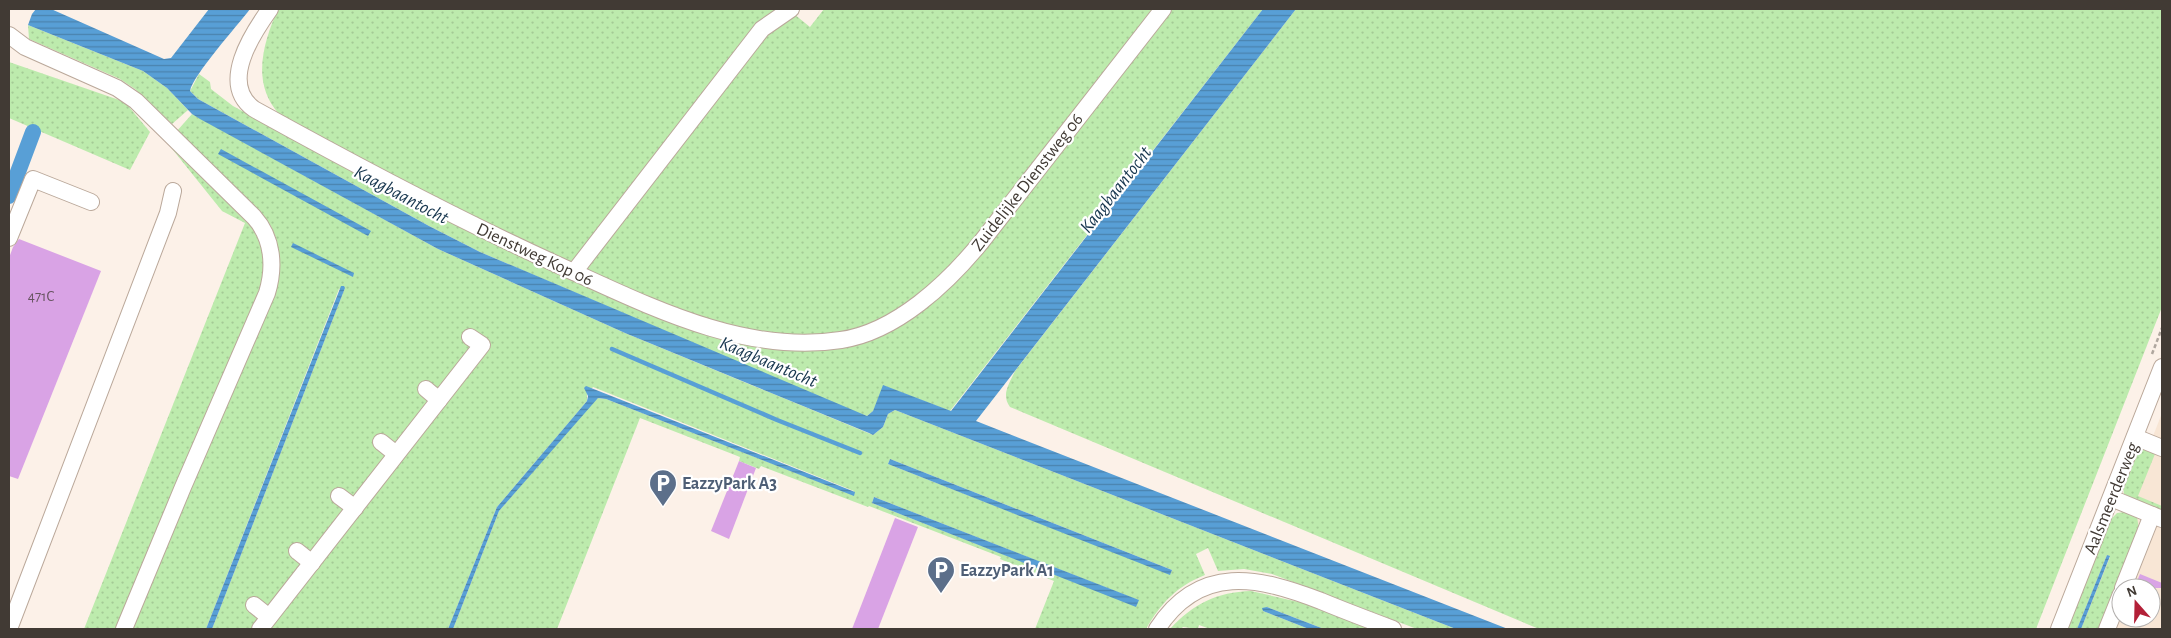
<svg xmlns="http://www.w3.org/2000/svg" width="2171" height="638" viewBox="0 0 2171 638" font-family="'Alegreya Sans',sans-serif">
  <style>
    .industrial { fill: #f8e6d5; fill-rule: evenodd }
    .grass { fill: url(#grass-dots); fill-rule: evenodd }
    .water { fill: url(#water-rules) }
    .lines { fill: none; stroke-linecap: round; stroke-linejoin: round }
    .stream { stroke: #589fd6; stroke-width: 4.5 }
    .canal { stroke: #589fd6; stroke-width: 16 }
    .building { fill: #d9a3e5 }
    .minor-casing { stroke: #baa89a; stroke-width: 18 }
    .path { stroke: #b0a79f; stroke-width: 2.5; stroke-dasharray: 4 2.5; stroke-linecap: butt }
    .minor { stroke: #fff; stroke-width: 16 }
    .labels { text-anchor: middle; stroke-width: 4.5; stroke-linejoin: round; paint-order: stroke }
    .number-label { font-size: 15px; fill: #675460 }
    .street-label { font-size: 18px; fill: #413a34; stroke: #fff }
    .service-label { font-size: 18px; font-weight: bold; fill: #4e5e75; stroke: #fff; text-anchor: start }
    .water-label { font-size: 19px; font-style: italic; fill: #17364e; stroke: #fff }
  </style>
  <defs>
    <pattern id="grass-dots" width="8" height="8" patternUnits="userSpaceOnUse" patternTransform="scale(1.25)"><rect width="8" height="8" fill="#bdebad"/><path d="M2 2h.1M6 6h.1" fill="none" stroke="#a4ca95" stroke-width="1.8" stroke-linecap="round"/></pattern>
    <pattern id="water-rules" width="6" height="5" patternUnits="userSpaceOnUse" patternTransform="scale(1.25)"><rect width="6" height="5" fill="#589fd6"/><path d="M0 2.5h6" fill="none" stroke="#4a83ae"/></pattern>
  </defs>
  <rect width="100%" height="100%" fill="#fcf1e8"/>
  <!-- industrial -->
  <path class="industrial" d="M2162,413V629H2077L2101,570ZM2121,588H2151V618H2121Z"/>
  <!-- grass -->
  <g class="grass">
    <path d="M278,9H781L572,263L458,213L279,114C251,83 263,43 278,9Z"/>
    <path d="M824,9H1154L947,273L886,317L851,331L816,336L767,334L704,320L590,273L587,267L763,34L794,14L810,27Z"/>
    <path d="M1170,9H1263L950,411L884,386L873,411L867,416L862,415L480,252L429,226L198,99L190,91L199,74L210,82L211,89L233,106L433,214L625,302L806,347L918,311Z"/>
    <path d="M1296,9H2162V307L2036,629H1539L1010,407C1001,395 1009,384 1015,371Z"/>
    <path d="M28,25L143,71L167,88L188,110L172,124L135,89L120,79L29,39Z"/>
    <path d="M9,62L125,102L150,132L130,170L9,118Z"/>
    <path d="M192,114L438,249L625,333L873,435L883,427L888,414L895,410L1456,629H1417L1272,574L1244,569L1218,571L1208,548L1196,554L1205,575C1177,586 1161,603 1146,629H1035L1054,581L1000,559L1001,557L869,506L868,507L761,466L759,469L739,461L740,457L640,418L557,629H453L499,511L593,402L598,398L606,399L853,495L854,491L593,387L587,394V401L497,507L448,629H263L476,346L255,629H212L345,288L339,289L206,629H129L277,262L276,238L271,226L176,132ZM890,459L1172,570L1170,574L888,464ZM874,497L1138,600L1136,606L872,503Z"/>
    <path d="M170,135L256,223L268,274L119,629H84L245,223L222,211L169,145Z"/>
    <path d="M2138,447L2155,454L2138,496L2162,506V512L2124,494L2123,487Z"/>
    <path d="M2125,512L2137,517L2139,529L2099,629H2081L2110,557L2107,555L2077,629H2067L2110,520L2117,513Z"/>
    <path d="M1251,591L1303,603L1370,629H1324L1267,607L1263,611L1309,629H1210L1199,625L1198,629L1183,627L1181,629H1170C1193,604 1217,592 1251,591Z"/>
  </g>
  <!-- water -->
  <g class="water">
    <path d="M36,9H51L164,59L171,58L209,9H250C238,25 193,75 190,91L198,99L429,226L480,252L867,416L873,411L883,385L951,411L1263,9H1296L976,421L1508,629H1456L895,410L888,414L883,427L873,435L869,433L625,333L438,249L200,119L192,114L167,88L143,71L28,25L32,14Z"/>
    <path d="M221,149L371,231L368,236L218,154Z"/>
    <path d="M293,243L354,273L353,277L291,247Z"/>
    <path d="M341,286H344L345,288L212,629H206Z"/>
    <path d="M586,386L855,492L854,496L606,399L598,398L499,511L453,629H448L497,507L587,401L588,396L584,388Z"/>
    <path d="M890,459L1172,570L1170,575L888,464Z"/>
    <path d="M874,497L1139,600L1136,607L872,503Z"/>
    <path d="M2107,555L2110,556L2081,629H2077Z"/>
    <path d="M1267,607L1324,629H1309L1263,611L1262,608Z"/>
  </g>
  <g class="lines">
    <!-- stream -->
    <path class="stream" d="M612,349L777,420L860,453"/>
    <!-- canal -->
    <path class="canal" d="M9,196L33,132"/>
  </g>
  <!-- building -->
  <g class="building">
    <path d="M19,239L101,271L18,479L9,476V258L13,247Z"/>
    <path d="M739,461L756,468L729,539L711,531Z"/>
    <path d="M895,518L918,527L878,629H852Z"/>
    <path d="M2140,574L2162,583V588H2134Z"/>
  </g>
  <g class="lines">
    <!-- minor casing -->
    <g class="minor-casing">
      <g id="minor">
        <path d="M270,9C252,34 219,84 254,109C357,166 460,221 567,269C651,307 745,355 841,340C896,332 948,283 982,241L1163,9"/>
        <path d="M9,35L25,47L117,88L136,101L254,217C273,238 275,267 267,293L183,487L124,629"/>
        <path d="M9,238L33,179L91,202"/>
        <path d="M574,272L762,29L791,9"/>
        <path d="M426,389L439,400"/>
        <path d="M2135,437L2162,448"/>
        <path d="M381,442L396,454"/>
        <path d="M339,496L355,508"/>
        <path d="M2111,498L2162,519"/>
        <path d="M297,551L312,563"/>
        <path d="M2123,588L2152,515"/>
        <path d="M254,605L269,617"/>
        <path d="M9,629L168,213L173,191"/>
        <path d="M260,629L482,345L470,337"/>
        <path d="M1157,629C1200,563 1259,577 1321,601C1345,611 1369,620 1393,629"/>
        <path d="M2059,629L2162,367"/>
        <path d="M2107,629L2121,594"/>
      </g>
    </g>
    <!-- path -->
    <path class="path" d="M2152,354L2162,328"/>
    <!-- minor -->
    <use href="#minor" class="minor"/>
  </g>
  <!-- icons -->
  <defs>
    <g id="parking-pin" transform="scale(1.4375)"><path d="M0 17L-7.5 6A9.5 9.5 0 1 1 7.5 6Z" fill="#5c6f8a" stroke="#fff"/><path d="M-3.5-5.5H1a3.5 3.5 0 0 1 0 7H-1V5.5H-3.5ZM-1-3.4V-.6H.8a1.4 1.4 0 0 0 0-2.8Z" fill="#fff"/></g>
  </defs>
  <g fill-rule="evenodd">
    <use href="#parking-pin" x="663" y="483"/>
    <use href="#parking-pin" x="941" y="570"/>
  </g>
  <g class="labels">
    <!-- number labels -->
    <g class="number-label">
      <text x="41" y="301">471C</text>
    </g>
    <!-- street labels -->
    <g class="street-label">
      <text transform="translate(1027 182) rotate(-52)" y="6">Zuidelijke Dienstweg 06</text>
      <text transform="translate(535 254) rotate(25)" y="6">Dienstweg Kop 06</text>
      <text transform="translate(2111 498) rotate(-68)" y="6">Aalsmeerderweg</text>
    </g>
    <!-- service labels -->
    <g class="service-label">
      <text x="682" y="489">EazzyPark A3</text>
      <text x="960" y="576">EazzyPark A1</text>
    </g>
    <!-- water labels -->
    <g class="water-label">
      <text transform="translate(1115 189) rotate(-52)" y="7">Kaagbaantocht</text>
      <text transform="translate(402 194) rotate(28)" y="7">Kaagbaantocht</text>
      <text transform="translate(769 361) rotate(23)" y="7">Kaagbaantocht</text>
    </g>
  </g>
  <!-- border -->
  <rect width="2171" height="638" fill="none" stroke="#413a34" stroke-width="20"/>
  <!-- north arrow -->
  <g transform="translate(2136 603) rotate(340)"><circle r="24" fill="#ffffff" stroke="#b3b0ae"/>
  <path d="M0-4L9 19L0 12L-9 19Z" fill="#b32038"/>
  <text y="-8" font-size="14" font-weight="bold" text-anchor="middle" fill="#413a34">N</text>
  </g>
</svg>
